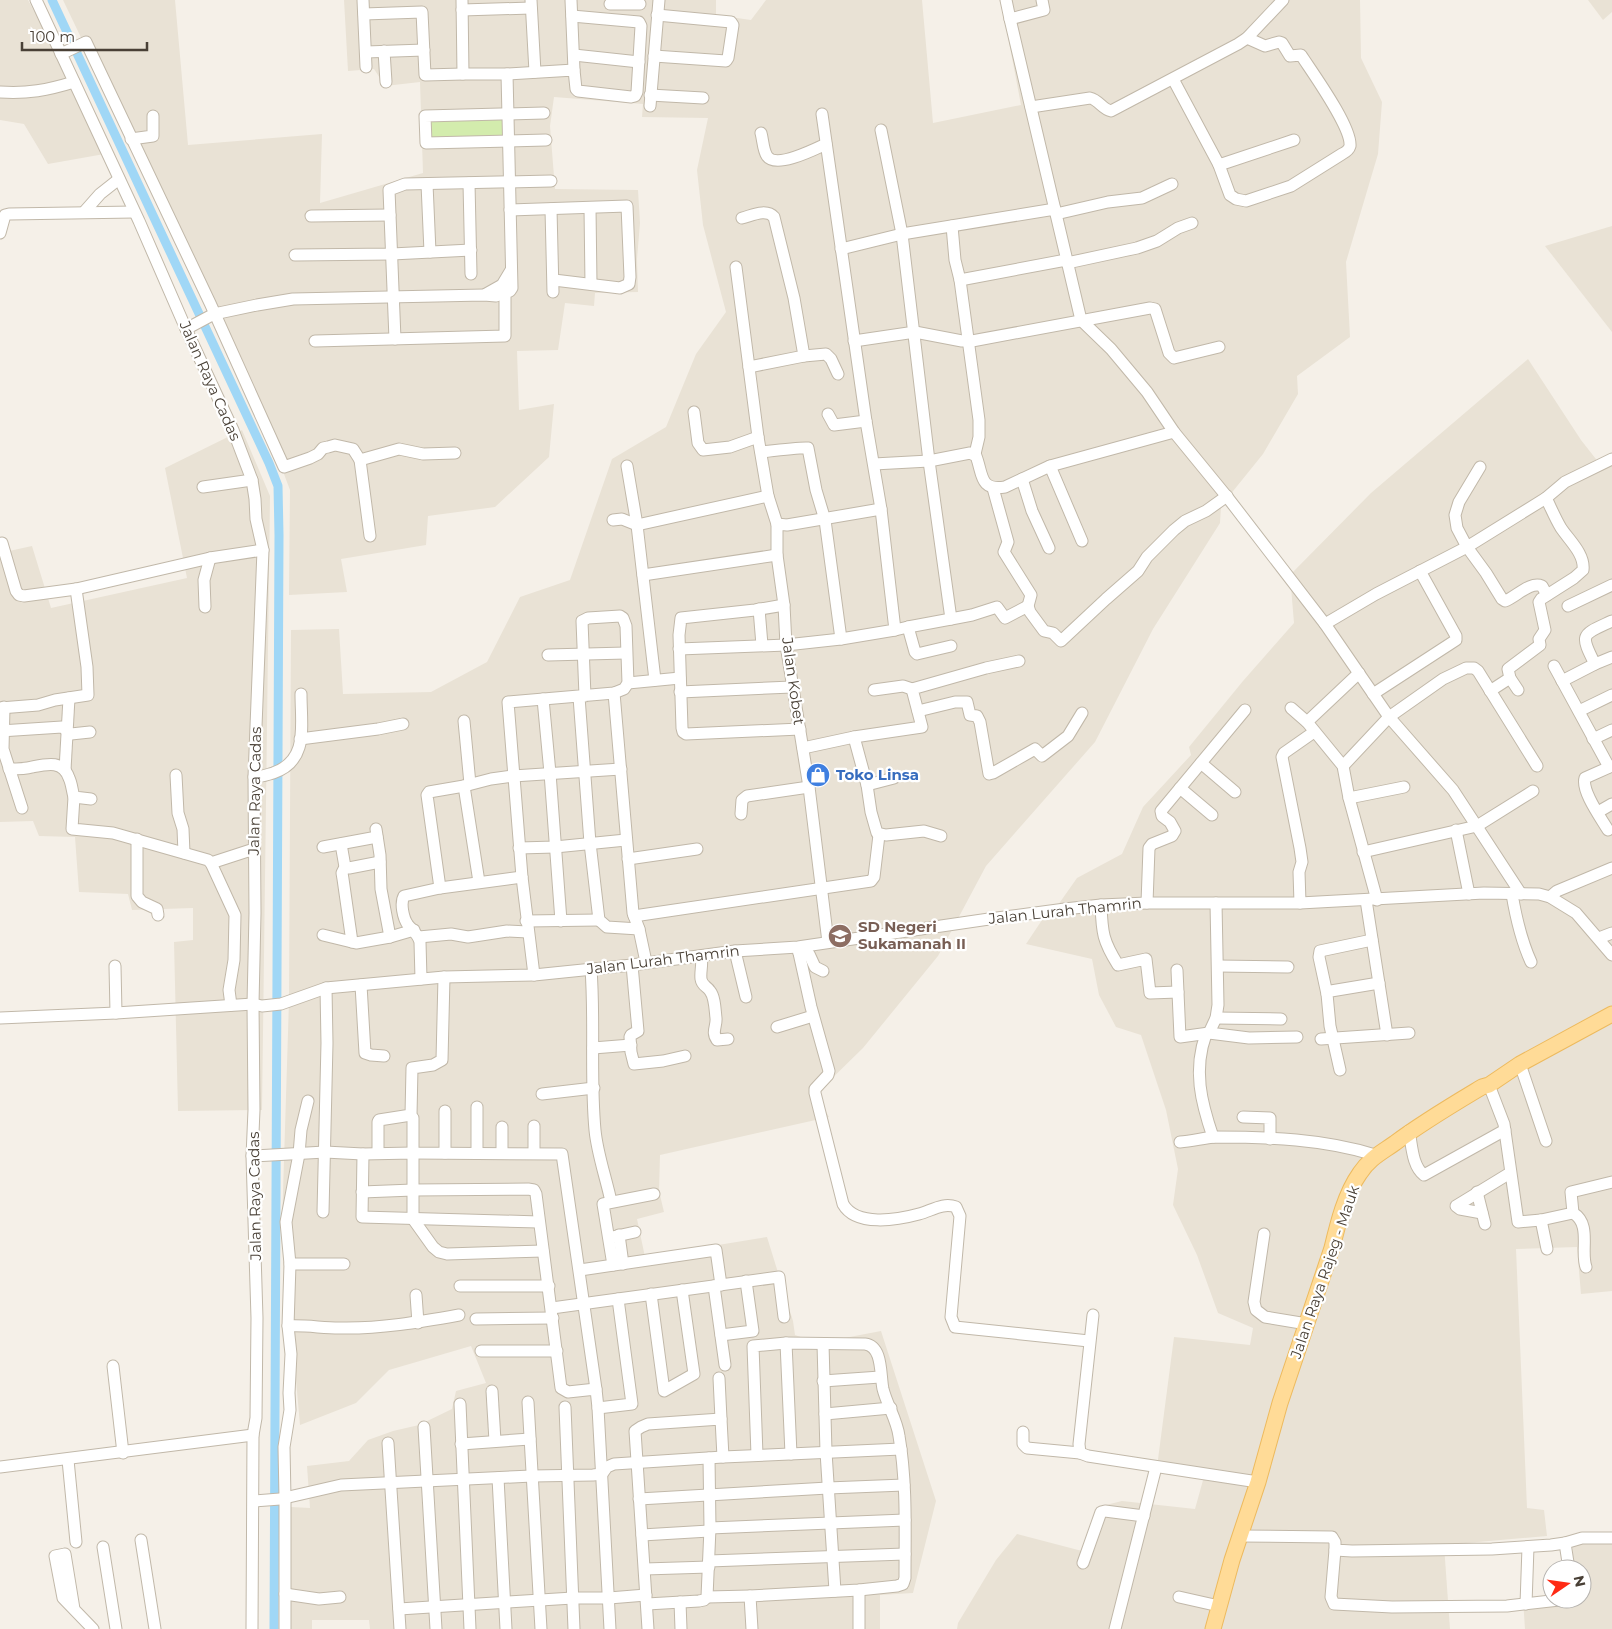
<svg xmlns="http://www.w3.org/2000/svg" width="1612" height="1629" viewBox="0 0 1612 1629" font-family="Montserrat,sans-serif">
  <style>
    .residential { fill: #e9e2d5 }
    .green { fill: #d3ecad }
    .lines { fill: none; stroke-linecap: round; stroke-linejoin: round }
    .canal { stroke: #a0d7f6; stroke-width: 9 }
    .minor-casing { stroke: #c1b8a9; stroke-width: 13 }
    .major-casing { stroke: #edba5e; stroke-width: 17 }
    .minor { stroke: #fff; stroke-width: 11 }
    .major { stroke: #ffdb97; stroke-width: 15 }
    .labels { text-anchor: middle; stroke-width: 4.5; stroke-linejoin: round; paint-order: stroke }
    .street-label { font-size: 15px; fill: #494036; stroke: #fff }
    .shop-label { font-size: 15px; font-weight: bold; fill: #366cbe; stroke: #fff; text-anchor: start }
    .education-label { font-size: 15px; font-weight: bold; fill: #785e54; stroke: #fff; text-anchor: start }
  </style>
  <rect width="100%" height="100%" fill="#f5f0e8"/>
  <!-- residential -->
  <g class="residential">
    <path d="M0,0H28L110,153L48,164L24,124L0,120Z"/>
    <path d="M63,0H175L188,145L322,134L320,203L423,173L420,82L385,86L374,69L348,71L344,0H716V15L751,20L766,0H922L933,123L1021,105L1001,0H1360L1361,58L1382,102L1378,154L1346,262L1350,337L1297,376L1298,394L1263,454L1221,506L1220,523L1153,629L1095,742L986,866L938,956L863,1048L816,1094L829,1117L660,1155L659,1191L664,1212L637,1219L645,1257L767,1237L793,1321L795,1335L818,1343L881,1331L936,1501L913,1593L880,1595V1629H370L369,1620H312V1629H289L291,1507L310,1508L307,1466L349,1461L368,1440L393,1431L419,1425L452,1409L456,1391L486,1383L471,1346L389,1370L356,1403L300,1425L282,1224L289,1001L291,630L339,629L343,694L431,692L487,662L520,597L570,580L612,459L666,427L696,354L726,312L703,225L697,170L708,118L642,117L643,104L554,97L550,126L555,189L638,190L640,223L637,259L638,292L595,293L594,306L565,303L558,350L517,351L519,410L554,404L549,457L495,507L428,516L426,545L341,559L347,592L289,595L290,490L261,413Z"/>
    <path d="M1588,0H1612V12L1603,20Z"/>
    <path d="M1612,226V332L1545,246Z"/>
    <path d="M1528,359L1581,440L1603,468L1612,463V1291L1581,1294L1577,1247L1516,1249L1527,1508L1544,1510L1547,1536L1444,1545L1450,1629H957L958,1623L996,1560L1017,1534L1082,1551L1098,1507L1122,1501L1195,1509L1205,1473L1157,1467L1174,1337L1250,1345L1253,1328L1218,1313L1197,1255L1173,1205L1178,1169L1166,1110L1141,1035L1116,1027L1099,995L1092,959L1026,944L1042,920L1058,905L1077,878L1122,854L1143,807L1191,755L1189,747L1243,681L1294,623L1290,575L1371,493Z"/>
    <path d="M242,430L270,496L262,1110L178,1111L174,942L193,940V908L132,910L128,894L79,892L75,837L39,836L33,821L0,822V553L32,546L51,608L187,578L165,468Z"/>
    <path d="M1612,1535V1629H1525L1523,1599H1582V1569H1574L1572,1538Z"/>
  </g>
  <!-- green -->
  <path class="green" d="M502,117V138L429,140L428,119Z"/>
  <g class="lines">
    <!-- canal -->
    <path class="canal" d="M52,0L269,463L278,486L279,535L274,1629"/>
    <!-- minor casing -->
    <g class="minor-casing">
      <g id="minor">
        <path d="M36,0L139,221L186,329L233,430L252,480L255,499L256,519L263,550L254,777L255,913L253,1004L254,1110L252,1156L257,1318L256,1418L253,1435L252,1629"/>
        <path d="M363,0L366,67"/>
        <path d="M462,0L463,74H507"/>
        <path d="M531,0L535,72"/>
        <path d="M571,0L574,70"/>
        <path d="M1006,0L1010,19L1044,10L1042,0"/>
        <path d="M610,4H640"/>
        <path d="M462,10L531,8"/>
        <path d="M364,14L422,12L425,75L463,74"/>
        <path d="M1010,19L1081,320L1111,349L1147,392L1174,432L1228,498L1325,624L1389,717L1453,790L1521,894"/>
        <path d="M384,51L386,82"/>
        <path d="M366,52L424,50"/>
        <path d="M61,54L86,42L210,303L284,467L310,458L318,454L323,448L328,447L335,445L353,449L360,460"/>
        <path d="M574,55L639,62"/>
        <path d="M654,56L726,61L728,58L733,25L731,22L657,15"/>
        <path d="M1173,79L1219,165L1294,140"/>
        <path d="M0,92C27,94 48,90 74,82"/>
        <path d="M650,95L703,98"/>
        <path d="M650,106L659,0"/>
        <path d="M1031,107L1090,98C1099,100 1102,109 1111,111L1238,44L1247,38L1283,0"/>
        <path d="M544,113L425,116L426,143L546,140"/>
        <path d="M881,130L902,234L929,461L951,619L972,615L997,607L1005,618L1028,606L1030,612L1044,631L1053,633L1061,641L1106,599L1138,571L1147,557L1174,530L1185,521L1206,511L1227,496"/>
        <path d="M761,133C763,140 763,150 767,156C776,169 815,149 826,144"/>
        <path d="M131,139L153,136V116"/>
        <path d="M1219,165L1230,195L1236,199L1246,201L1291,186L1342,154C1346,152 1349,150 1350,146C1352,127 1312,72 1301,55L1290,56L1282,43L1279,42L1265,46L1247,38"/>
        <path d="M469,183L471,274"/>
        <path d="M427,184L430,252"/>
        <path d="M590,208L591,284"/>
        <path d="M551,209L553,292"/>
        <path d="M510,210L627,206L630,277L629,284L620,288L554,280"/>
        <path d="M85,211L100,194L119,179"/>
        <path d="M1056,214L1108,202L1142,198L1172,184"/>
        <path d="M311,216L390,215"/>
        <path d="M742,218C751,216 766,208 774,217L794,298L804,356L749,367"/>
        <path d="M952,226L955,260L960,280L979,420V437L975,454"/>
        <path d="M0,233L5,215L9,214L134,212"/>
        <path d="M841,249L902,234L1055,209"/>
        <path d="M295,255L392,254L471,250"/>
        <path d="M1067,263L1137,248L1157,241L1178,228L1192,223"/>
        <path d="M736,267L758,437L768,496L777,524"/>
        <path d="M960,280L1066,260"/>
        <path d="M486,294L502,285L511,270"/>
        <path d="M186,329L214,314L257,305L293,299L484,295L496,296L510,291L512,288L507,74L574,70L576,89L578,91L631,97L635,96L637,92L641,26L639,22L572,16"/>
        <path d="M395,339L389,190L405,184L551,181"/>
        <path d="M315,341L505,336V294"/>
        <path d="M854,341L915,332L962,341H972L1150,308L1155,309L1169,353L1174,358L1219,347"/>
        <path d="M804,356L826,354L831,359L838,374"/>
        <path d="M694,412L698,443L703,450L730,447L758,437"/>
        <path d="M828,414L834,425L866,421"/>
        <path d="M761,452C770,451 802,447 808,448L816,490L825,520L841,639"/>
        <path d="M874,464L929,461L970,453L976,456C983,474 979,491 1005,487L1050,466L1174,432"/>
        <path d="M627,466L637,525L655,680"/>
        <path d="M1050,466L1082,541"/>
        <path d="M1480,467L1459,502L1455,515L1457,528L1467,547L1486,573L1502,599L1505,601C1516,597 1530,581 1542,586L1547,595"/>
        <path d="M1022,479L1032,511L1049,548"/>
        <path d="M203,487L252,480"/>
        <path d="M993,488L1008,542L1004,552L1031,595L1028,606"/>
        <path d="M613,520L622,519L637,525L768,496"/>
        <path d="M370,536L360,460L399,449L423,454L455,453"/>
        <path d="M2,543L16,591L19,595L24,596L76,589L210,558L263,550"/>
        <path d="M643,575L777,555"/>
        <path d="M784,605L755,610L681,618L679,635L682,728L683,732L686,734L800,729"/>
        <path d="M1568,606L1612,585"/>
        <path d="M205,607L204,580L210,558"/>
        <path d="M759,609L762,645"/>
        <path d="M1612,621C1582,635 1579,633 1595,664L1612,657"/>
        <path d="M1325,624L1376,594L1467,547L1546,498L1565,482L1612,459"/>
        <path d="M908,627L951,619"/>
        <path d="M895,630L908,627L915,652L917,654L951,646"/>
        <path d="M679,649L786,645L841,639L895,630L881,509L866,421L822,114"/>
        <path d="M548,655L626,653"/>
        <path d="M1554,666L1609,767"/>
        <path d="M1562,681L1595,664"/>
        <path d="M628,683L680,678"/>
        <path d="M874,690L903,686L912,689"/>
        <path d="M1518,690L1510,678L1508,669L1540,645L1539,639L1545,630L1539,602L1541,599L1574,578L1583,570C1585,554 1569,540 1561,528C1555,518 1551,508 1546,498"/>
        <path d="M1490,691L1510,678"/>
        <path d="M680,692L792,687"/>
        <path d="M614,693L633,913L639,929L646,962"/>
        <path d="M1373,694L1456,640V636L1420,571"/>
        <path d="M579,697L590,843L599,920L607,927L639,929"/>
        <path d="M543,699L550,773L561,921"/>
        <path d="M4,707L3,749L22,808"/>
        <path d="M0,708L38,705L55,700L88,695L87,667L76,589"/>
        <path d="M1291,708L1307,722L1343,766L1349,798L1377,900"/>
        <path d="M918,711L955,702H967L970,715L977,716L980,722L989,774L993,773L1035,749L1042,756L1068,736L1082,713"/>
        <path d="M1579,711L1612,695"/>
        <path d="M464,721L470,784"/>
        <path d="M1307,722L1359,673"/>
        <path d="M0,731L62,727L71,734L90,732"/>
        <path d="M854,737L867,785L894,778"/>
        <path d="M300,739L378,729L403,724"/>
        <path d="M1593,739L1612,730"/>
        <path d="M803,748L854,737L922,727L912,689L986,668L1019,661"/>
        <path d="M1201,763L1235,792"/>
        <path d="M1343,766L1389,717L1443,679L1466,668H1474L1478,671L1537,766"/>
        <path d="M9,769C16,769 25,769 32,767C47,764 63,760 69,778C72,784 72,791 74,797L91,799"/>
        <path d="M65,770L69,698"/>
        <path d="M176,775L178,813L183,829L184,853"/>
        <path d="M254,777C261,777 266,775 273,773C309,761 301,726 301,694"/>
        <path d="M867,785L871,812L877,833L886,835L924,831L941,836"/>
        <path d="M464,786L479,882"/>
        <path d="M1180,788L1212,815"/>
        <path d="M74,797L72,829L113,833L208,860L211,863L235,915L234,960L229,990L231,1005"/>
        <path d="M1349,798L1404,787"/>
        <path d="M1598,812L1612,804"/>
        <path d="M741,814L742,800L747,796L809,787"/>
        <path d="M376,829L380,855L381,889L390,937"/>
        <path d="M1456,830L1469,894"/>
        <path d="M1608,830C1601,818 1581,791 1585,778L1612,766"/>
        <path d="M137,839V896L142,902L157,909L158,915"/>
        <path d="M341,844L345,867L342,873L343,879L352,942"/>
        <path d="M323,847L377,837"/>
        <path d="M519,848L555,847L626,840"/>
        <path d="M1363,852L1477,826L1533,791"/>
        <path d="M628,859L697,849"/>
        <path d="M211,863L254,849"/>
        <path d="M345,867L349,868L380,862"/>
        <path d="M440,888L427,795L429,792L464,786L491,779L513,776L621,769"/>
        <path d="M1512,894C1516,918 1521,940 1531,962"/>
        <path d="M1550,897L1557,891L1612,868"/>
        <path d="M1366,900L1387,1035"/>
        <path d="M1147,903L1149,848L1152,844L1172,836L1175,831L1170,822L1162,816L1161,811L1245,710"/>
        <path d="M1300,903L1299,872L1302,862L1300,848L1282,757L1284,753L1314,732"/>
        <path d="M1101,905C1102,933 1103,941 1118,965L1146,959L1150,993L1178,992"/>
        <path d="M634,916L871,881L874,877L879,835"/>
        <path d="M526,921L599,920"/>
        <path d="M323,935L356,943L390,937L414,930"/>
        <path d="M419,937L451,934L468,937L507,931L528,932"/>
        <path d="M1599,938L1612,933"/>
        <path d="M828,942L809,787L786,645L784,605L777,555V524L787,525L881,509"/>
        <path d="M798,949L799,953L809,954L815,967L823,971"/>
        <path d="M735,951L746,997"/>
        <path d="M799,953L811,1007L829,1071L828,1075L815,1089V1093L843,1204C856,1227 897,1220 919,1214C931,1211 943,1202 956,1207L960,1216L951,1317L955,1327L1089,1341"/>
        <path d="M701,956C703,965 700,971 701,979C702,986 707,986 710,991C715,997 715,1010 716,1018C717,1026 711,1032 717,1040L728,1039"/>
        <path d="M632,965L638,1031L631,1035L630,1037L631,1052L634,1064L663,1061L685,1056"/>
        <path d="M115,966L116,1013"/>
        <path d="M1218,966L1288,967"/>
        <path d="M591,969C595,1023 590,1076 595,1130C597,1152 605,1175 610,1197"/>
        <path d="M1177,970L1180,1037L1209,1033L1249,1038L1297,1037"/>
        <path d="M534,975L522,877L508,702L614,693L624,689L628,683L626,626L623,618L620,616L588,618L582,621L585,696"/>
        <path d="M421,979L420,942C418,934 413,931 408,925C403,918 400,903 404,896L440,888L522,877"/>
        <path d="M361,985L365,1053L371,1055L384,1056"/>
        <path d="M1327,994L1319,957L1320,951L1372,940"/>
        <path d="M0,1018L116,1013L253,1004L262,1006L281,1004L326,988L444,977L534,975L632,965L735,951L798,947L989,919L1065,909L1101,905L1147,903H1300L1484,893L1539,894L1550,897L1576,913L1612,955"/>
        <path d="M1216,1018L1281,1019"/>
        <path d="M777,1027L813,1016"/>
        <path d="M1209,1033L1216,1018L1218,1005L1216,903"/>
        <path d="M1206,1034C1193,1070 1201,1102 1213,1137"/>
        <path d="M1321,1039L1409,1033"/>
        <path d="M593,1048L631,1045"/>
        <path d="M1520,1064L1546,1141"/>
        <path d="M1340,1070L1330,1026L1327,994L1331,991L1379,983"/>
        <path d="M1489,1085L1504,1124L1518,1222L1541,1220L1573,1213L1571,1192L1612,1182"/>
        <path d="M542,1094L594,1088"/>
        <path d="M477,1107V1153"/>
        <path d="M445,1111V1153"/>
        <path d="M1243,1117L1270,1118V1139"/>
        <path d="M413,1118V1153L562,1154L596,1389"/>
        <path d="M534,1126V1153"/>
        <path d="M502,1127V1153"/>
        <path d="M1409,1131C1412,1145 1412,1166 1424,1175L1505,1130"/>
        <path d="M1180,1142C1192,1141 1204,1138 1215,1137C1269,1137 1324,1139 1375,1155"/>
        <path d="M378,1153V1122L379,1120L411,1115L412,1068L433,1065L442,1060L444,977"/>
        <path d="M363,1154L362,1217L539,1222"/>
        <path d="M252,1156L325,1152L363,1154L413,1153V1219L433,1247L439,1252L447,1254L543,1251"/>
        <path d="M362,1192L413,1190L528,1189L534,1190L536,1194L561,1388L568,1392L596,1389L598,1408L610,1629"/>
        <path d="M1477,1192L1485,1224"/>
        <path d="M323,1212L327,1043L326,988"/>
        <path d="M1482,1213L1460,1209L1456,1206L1510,1173"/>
        <path d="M1573,1213C1592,1224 1580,1251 1586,1267"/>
        <path d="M1541,1220L1547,1249"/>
        <path d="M1264,1234L1254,1302L1256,1310L1265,1317L1307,1324"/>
        <path d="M619,1235L623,1264"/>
        <path d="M612,1237L635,1232"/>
        <path d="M290,1264H344"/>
        <path d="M613,1265L603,1204L654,1194"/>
        <path d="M580,1270L716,1250L721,1285"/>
        <path d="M460,1286H549"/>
        <path d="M714,1286L725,1365"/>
        <path d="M651,1294L664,1391L694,1374L682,1290"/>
        <path d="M416,1295L418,1323"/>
        <path d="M552,1308L779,1277L784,1317"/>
        <path d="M1093,1315L1079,1444L1080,1453L1088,1456L1258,1482"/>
        <path d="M476,1319L553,1318"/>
        <path d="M288,1326C306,1325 322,1328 339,1328C379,1329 420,1322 459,1315"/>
        <path d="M721,1335L753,1331L746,1281"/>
        <path d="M786,1343L791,1454"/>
        <path d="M823,1344L826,1452L835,1591"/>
        <path d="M481,1351H557"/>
        <path d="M113,1366L123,1453"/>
        <path d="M719,1378L721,1419"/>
        <path d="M823,1381L880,1377"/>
        <path d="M492,1391L495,1441"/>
        <path d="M528,1402L541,1629"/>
        <path d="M460,1404L470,1629"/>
        <path d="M565,1407L574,1629"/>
        <path d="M598,1408L632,1404L618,1299"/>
        <path d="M825,1414L891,1408"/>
        <path d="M424,1427L436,1629"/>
        <path d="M1023,1432V1444L1027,1448L1080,1453"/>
        <path d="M388,1443L400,1629"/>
        <path d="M461,1444L530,1439"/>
        <path d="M68,1460L76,1542"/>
        <path d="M0,1467L253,1435"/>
        <path d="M498,1478L506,1629"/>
        <path d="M639,1499L828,1488L904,1485"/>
        <path d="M254,1501L280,1499L341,1485L532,1476L593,1475L602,1474L607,1467L614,1464L723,1457L901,1449"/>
        <path d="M710,1528L905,1520"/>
        <path d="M642,1535L709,1531"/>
        <path d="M1240,1536L1332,1537L1335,1542V1550L1352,1551L1492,1549L1551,1545L1565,1543L1582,1538H1612"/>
        <path d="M141,1540L155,1629"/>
        <path d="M1565,1543L1569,1569"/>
        <path d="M103,1547L116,1629"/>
        <path d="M1335,1550L1331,1597L1334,1604L1392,1607L1507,1606L1568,1599"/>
        <path d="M709,1561L905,1554"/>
        <path d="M1083,1563L1101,1512L1105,1511L1144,1516"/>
        <path d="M645,1569L709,1567"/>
        <path d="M859,1590V1629"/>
        <path d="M285,1594L319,1599L340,1597"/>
        <path d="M707,1597L750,1596"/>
        <path d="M1179,1597L1219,1606"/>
        <path d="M680,1602L681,1629"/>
        <path d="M647,1604L699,1601L704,1600L707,1597L710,1528L709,1458"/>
        <path d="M1526,1604L1528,1547"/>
        <path d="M74,1609L65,1554L55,1556L63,1598L93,1629"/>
        <path d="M399,1609L573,1598H609L646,1595"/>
        <path d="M285,1629V1498L284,1447L290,1410L289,1393L291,1354L288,1326L290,1264L286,1222L299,1154L301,1130L308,1101"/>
        <path d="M648,1629L635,1431L641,1427L648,1424L721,1419L723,1457"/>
        <path d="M752,1629L750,1596L859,1590L897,1586L903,1584L905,1578C905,1531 907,1483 899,1436C897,1420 887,1405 883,1389C880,1375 883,1346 865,1344L786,1343L753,1346L757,1455"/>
        <path d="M1115,1629L1156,1467"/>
      </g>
    </g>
    <!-- major casing -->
    <g class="major-casing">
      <path id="major" d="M1213,1629L1232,1560L1258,1482L1280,1403L1332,1248C1338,1223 1345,1194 1360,1173C1370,1158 1381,1153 1395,1143C1423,1122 1452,1105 1482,1087L1489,1085L1520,1064L1612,1014"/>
    </g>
    <!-- minor -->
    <use href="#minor" class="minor"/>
    <!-- major -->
    <use href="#major" class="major"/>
  </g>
  <!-- icons -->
  <defs>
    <g id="shop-disc" transform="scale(1.25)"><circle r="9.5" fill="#3f7fe0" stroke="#fff"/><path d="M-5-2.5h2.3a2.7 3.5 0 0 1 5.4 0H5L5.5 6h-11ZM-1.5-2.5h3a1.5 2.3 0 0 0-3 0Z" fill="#fff"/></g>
    <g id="school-disc" transform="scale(1.25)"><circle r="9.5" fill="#8d6e63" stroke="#fff"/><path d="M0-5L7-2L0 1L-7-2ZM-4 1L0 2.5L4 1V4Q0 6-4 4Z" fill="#fff"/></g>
  </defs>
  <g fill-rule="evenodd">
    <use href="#shop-disc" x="818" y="775"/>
    <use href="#school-disc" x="840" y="936"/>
  </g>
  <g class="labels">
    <!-- street labels -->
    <g class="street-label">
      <text transform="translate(210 381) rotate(66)" y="5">Jalan Raya Cadas</text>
      <text transform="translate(793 681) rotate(82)" y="5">Jalan Kobet</text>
      <text transform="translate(255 791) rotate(-89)" y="5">Jalan Raya Cadas</text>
      <text transform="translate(1065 911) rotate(-6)" y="5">Jalan Lurah Thamrin</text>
      <text transform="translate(663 960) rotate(-7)" y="5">Jalan Lurah Thamrin</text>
      <text transform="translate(255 1196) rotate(-91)" y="5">Jalan Raya Cadas</text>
      <text transform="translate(1325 1272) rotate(-71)" y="5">Jalan Raya Rajeg - Mauk</text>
    </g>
    <!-- shop labels -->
    <g class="shop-label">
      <text x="836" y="780">Toko Linsa</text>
    </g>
    <!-- education labels -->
    <g class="education-label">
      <text x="858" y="932">SD Negeri<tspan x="858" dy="17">Sukamanah II</tspan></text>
    </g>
  </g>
  <!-- north arrow -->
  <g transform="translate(1567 1584) rotate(77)"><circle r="24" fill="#ffffff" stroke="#b6b3af"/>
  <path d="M0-4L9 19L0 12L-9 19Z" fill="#ff2b15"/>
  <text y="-8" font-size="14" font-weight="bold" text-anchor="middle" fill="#494036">N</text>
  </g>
  <!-- scale -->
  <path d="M22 42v8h125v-8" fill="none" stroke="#494036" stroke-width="2.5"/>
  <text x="30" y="42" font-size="15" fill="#494036" stroke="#ffffff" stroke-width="4" paint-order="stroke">100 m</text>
</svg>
